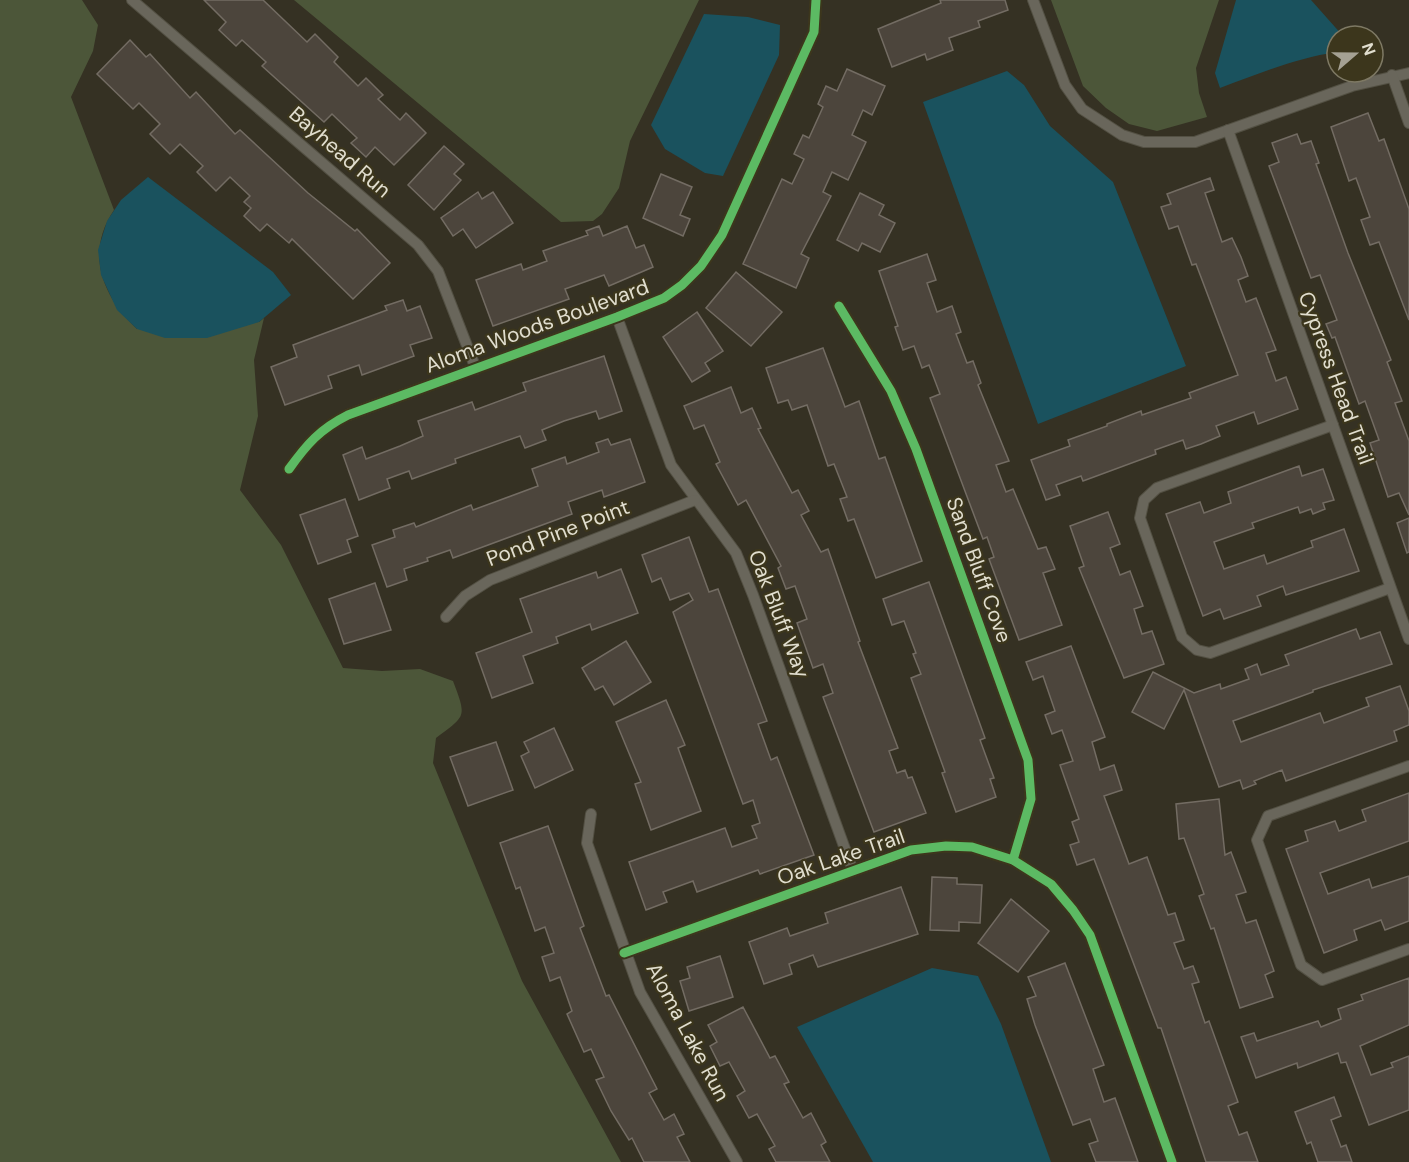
<svg xmlns="http://www.w3.org/2000/svg" width="1409" height="1162" viewBox="0 0 1409 1162" font-family="'DM Sans',sans-serif">
  <style>
    .green { fill: #4c5639 }
    .water { fill: #1a525e }
    .building { fill: #4c453c; stroke: #736c63; stroke-width: 1.5 }
    .lines { fill: none; stroke-linecap: round; stroke-linejoin: round }
    .street-casing { stroke: #535043; stroke-width: 12 }
    .street { stroke: #69665b; stroke-width: 10 }
    .cycleway-casing { stroke: #3c361c; stroke-width: 13 }
    .cycleway { stroke: #5cba63; stroke-width: 9 }
    .labels { text-anchor: middle; stroke-width: 4.5; stroke-linejoin: round; paint-order: stroke }
    .street-label { font-size: 21px; fill: #e1decf; stroke: #3c361c }
  </style>
  <rect width="100%" height="100%" fill="#353123"/>
  <!-- green -->
  <g class="green">
    <path d="M0,0H82L98,25L93,51L71,97L114,210C85,253 102,296 137,329L259,322L264,318L254,360L258,416L240,490L281,545L343,668L382,671L420,669L453,681C467,718 466,715 436,738L433,763L522,981L621,1162H0Z"/>
    <path d="M294,0H699L630,141L619,188L602,214L593,221L561,222Z"/>
    <path d="M1051,0H1219L1196,68L1199,93L1207,117L1157,131L1129,124L1106,108L1083,86Z"/>
  </g>
  <!-- water -->
  <g class="water">
    <path d="M1236,0H1311L1343,36H1337V52C1296,58 1258,74 1220,88L1215,73Z"/>
    <path d="M704,14L748,17L780,25L779,55L723,176L705,173L665,149L651,125Z"/>
    <path d="M1007,71L1024,85L1050,126L1113,182L1186,366L1038,424L923,102Z"/>
    <path d="M148,177L273,272L291,295L259,322L207,338H165L137,329L117,310L101,275L98,250L107,221L121,200Z"/>
    <path d="M932,968L978,976L1001,1024L1051,1162H873L797,1027Z"/>
  </g>
  <!-- building -->
  <g class="building">
    <path d="M204,0H263L307,42L315,34L338,57L334,62L358,86L366,78L383,95L378,99L400,120L406,113L426,133L394,165L375,147L366,157L351,143L357,138L332,114L324,122L262,66L266,62L242,40L236,46L219,30L226,22Z"/>
    <path d="M940,0H1005L1008,10L978,21L980,27L949,38L953,50L927,60L925,54L892,67L878,29L941,3Z"/>
    <path d="M130,40L146,57L150,54L190,98L196,92L235,134L240,130L308,193L355,231L357,229L390,263L353,299L292,239L289,243L267,224L260,231L244,216L251,208L244,202L250,196L230,177L216,191L197,172L203,166L180,144L170,154L150,134L160,124L139,103L133,109L97,74Z"/>
    <path d="M847,69L885,86L872,115L863,110L852,135L866,142L848,180L832,172L823,192L831,196L801,254L809,258L796,288L743,264L782,179L792,184L804,159L794,154L803,135L809,138L823,107L818,104L826,86L837,91Z"/>
    <path d="M1368,113L1379,141L1384,139L1409,209V320L1379,242L1370,245L1361,220L1370,217L1356,178L1349,181L1331,127Z"/>
    <path d="M1297,134L1301,144L1311,141L1319,163L1316,164L1348,253L1391,360L1387,362L1402,401L1395,403L1409,441V515L1399,493L1388,497L1370,443L1379,440L1365,401L1359,404L1335,337L1332,338L1326,324L1337,320L1320,275L1311,278L1269,166L1279,162L1272,143Z"/>
    <path d="M444,146L464,164L454,174L461,180L434,210L408,185Z"/>
    <path d="M661,174L692,187L680,215L690,219L683,236L643,218Z"/>
    <path d="M1210,178L1214,190L1205,193L1222,242L1232,238L1241,257L1248,276L1238,280L1246,302L1256,298L1276,350L1266,353L1276,381L1286,377L1298,409L1258,424L1254,412L1216,426L1220,436L1201,444L1186,449L1183,440L1155,450L1156,454L1083,481L1081,476L1056,485L1060,495L1046,500L1031,460L1070,446L1068,440L1107,426V424L1141,411L1142,415L1191,398L1189,393L1238,375L1196,264L1192,265L1178,226L1169,229L1161,207L1171,204L1167,194Z"/>
    <path d="M478,192L482,199L493,192L513,223L476,248L463,229L453,236L441,218Z"/>
    <path d="M860,193L884,205L879,215L895,223L880,252L862,243L858,251L837,240Z"/>
    <path d="M599,226L603,236L627,226L636,248L644,245L653,267L609,286L604,275L565,289L569,299L493,326L476,280L521,264L523,270L547,261L543,251L588,235L586,231Z"/>
    <path d="M927,254L936,280L927,283L937,312L952,306L961,332L956,334L967,363L973,361L981,383L978,385L1009,461L996,465L1006,492L1013,489L1038,549L1046,547L1055,569L1043,573L1062,625L1019,640L989,559L994,557L987,537L983,539L930,398L940,394L929,365L922,368L914,346L903,350L895,327L898,326L879,271Z"/>
    <path d="M736,272L782,312L751,346L706,308Z"/>
    <path d="M403,300L407,311L420,306L432,338L410,345L414,356L362,375L359,365L328,376L332,388L285,405L271,367L297,357L293,345L387,310L385,306Z"/>
    <path d="M697,312L723,351L705,363L710,371L692,382L663,337Z"/>
    <path d="M823,348L845,407L859,401L879,459L885,457L922,561L876,578L854,519L848,521L840,499L847,497L834,464L828,466L807,405L792,410L788,400L778,403L766,368Z"/>
    <path d="M604,356L622,411L599,419L596,411L564,421L542,430L546,440L525,448L520,436L455,459L456,463L412,479L409,471L387,479L390,488L359,500L343,455L362,447L366,459L400,446L423,436L418,421L472,402L475,410L526,391L523,383Z"/>
    <path d="M731,387L741,413L752,408L761,428L758,429L792,493L798,490L809,511L801,515L821,552L828,549L860,641L858,642L898,748L889,751L897,773L905,770L908,778L912,777L926,813L874,832L823,697L833,693L823,664L813,668L797,623L807,619L795,586L786,589L778,568L781,566L746,500L738,505L716,464L720,462L704,425L694,429L684,406Z"/>
    <path d="M608,439L611,445L630,439L645,482L604,497L602,490L568,502L572,514L453,558L450,550L427,558L428,561L404,569L407,580L387,587L372,545L395,537L393,530L414,523L416,527L471,505L473,510L538,486L532,469L565,457L567,464L599,452L596,443Z"/>
    <path d="M1299,466L1302,476L1323,469L1334,500L1323,503L1325,509L1313,514L1311,509L1300,513L1298,507L1252,523L1254,528L1214,542L1224,569L1264,555L1267,564L1313,547L1311,541L1344,529L1359,571L1286,595L1283,586L1257,596L1261,606L1224,619L1220,609L1203,616L1166,514L1200,502L1204,513L1231,503L1228,492Z"/>
    <path d="M345,499L358,536L347,540L351,552L318,564L300,515Z"/>
    <path d="M1108,512L1120,544L1110,548L1120,575L1130,571L1143,606L1134,609L1142,634L1152,631L1164,664L1124,678L1079,568L1084,566L1070,526Z"/>
    <path d="M1409,518V552L1407,553L1397,523Z"/>
    <path d="M689,537L709,592L718,589L767,721L758,724L771,760L777,757L814,855L760,874L758,870L697,892L693,881L663,892L667,902L646,910L629,862L725,828L732,847L757,838L752,826L760,823L753,800L743,804L673,612L693,600L689,593L670,600L661,578L652,582L642,555Z"/>
    <path d="M621,569L638,613L592,630L590,624L556,637L558,643L523,656L533,683L492,698L476,653L532,632L520,599L596,572L598,578Z"/>
    <path d="M929,582L985,738L980,740L994,778L990,779L996,797L956,812L942,773L945,772L911,678L921,674L913,654L916,653L904,621L892,625L883,599Z"/>
    <path d="M375,583L391,630L344,644L329,599Z"/>
    <path d="M1356,629L1360,639L1380,632L1392,664L1313,690V692L1233,721L1241,742L1320,713L1324,723L1369,706L1366,698L1400,686L1409,711V725L1394,731L1397,741L1286,781L1282,770L1254,781L1256,784L1243,789L1240,780L1219,787L1184,690L1164,729L1132,712L1153,672L1194,693L1220,684L1221,689L1249,679L1245,669L1257,664L1261,675L1289,665L1285,655Z"/>
    <path d="M626,641L651,682L614,705L603,686L595,690L582,668Z"/>
    <path d="M1071,646L1105,737L1092,742L1100,770L1114,765L1122,790L1104,796L1129,864L1147,857L1168,915L1175,913L1184,940L1174,943L1184,969L1193,966L1199,982L1192,984L1205,1023L1209,1021L1238,1102L1228,1106L1239,1135L1247,1132L1258,1162H1206L1161,1028H1158L1094,859L1077,865L1070,845L1079,842L1072,822L1079,819L1060,765L1073,761L1062,730L1052,734L1045,715L1055,711L1043,676L1033,680L1026,662Z"/>
    <path d="M666,700L685,745L678,748L701,811L651,830L635,784L641,782L616,722Z"/>
    <path d="M554,728L573,770L535,788L521,756L529,752L524,742Z"/>
    <path d="M496,742L513,790L468,806L450,757Z"/>
    <path d="M1409,793V841L1320,873L1328,894L1369,879L1372,888L1409,876V921L1385,930L1381,920L1354,930L1357,940L1324,953L1286,849L1308,841L1305,831L1335,821L1339,831L1366,821L1362,810Z"/>
    <path d="M1219,799L1225,855L1231,852L1246,892L1236,895L1246,923L1256,920L1274,971L1265,975L1273,997L1240,1008L1214,928L1211,929L1199,896L1204,894L1184,838L1179,839L1176,804Z"/>
    <path d="M548,826L584,926L580,928L606,996L609,995L657,1089L649,1093L664,1120L674,1114L684,1134L677,1137L690,1162H644L632,1138L629,1140L611,1111L596,1080L604,1077L591,1049L584,1052L567,1014L572,1011L560,977L550,981L542,957L554,953L545,927L535,931L520,887L516,889L500,843Z"/>
    <path d="M932,877L957,878V884L982,885L980,923L959,922V931L930,930Z"/>
    <path d="M901,887L918,934L818,967L813,955L789,964L792,974L764,984L749,942L787,928L790,936L828,923L825,913Z"/>
    <path d="M1011,899L1049,931L1018,972L978,943Z"/>
    <path d="M720,956L733,997L689,1011L680,981L690,978L687,967Z"/>
    <path d="M1065,963L1104,1065L1093,1069L1104,1102L1115,1098L1138,1162H1096L1089,1144L1098,1141L1090,1119L1073,1125L1035,1025L1027,999L1036,996L1028,977Z"/>
    <path d="M1409,978V1025L1360,1046L1371,1075L1393,1067L1391,1063L1409,1056V1110L1369,1125L1346,1062L1341,1063L1338,1053L1298,1068L1297,1063L1256,1078L1241,1037L1254,1033L1257,1041L1318,1021L1321,1027L1341,1019L1338,1009L1363,1000L1361,995Z"/>
    <path d="M743,1007L770,1058L775,1056L789,1082L784,1084L803,1118L811,1113L826,1142L821,1145L830,1162H776L769,1149L775,1146L757,1114L749,1118L737,1096L745,1091L729,1062L720,1066L710,1046L717,1042L708,1025Z"/>
    <path d="M1334,1097L1341,1116L1331,1120L1341,1147L1346,1145L1352,1162H1318L1311,1142L1307,1144L1295,1112Z"/>
  </g>
  <g class="lines">
    <!-- street casing -->
    <g class="street-casing">
      <g id="street">
        <path d="M132,0L418,245L438,271L476,369"/>
        <path d="M1033,0L1065,85L1082,109L1122,135L1144,142H1195L1352,86L1409,73"/>
        <path d="M1392,75L1409,123"/>
        <path d="M1228,130L1409,639"/>
        <path d="M839,306L891,391L916,449L1028,760L1031,799L1013,860"/>
        <path d="M617,317L671,465L736,553L753,595L853,871"/>
        <path d="M1333,425L1157,488L1144,500L1140,518L1182,637L1197,650L1210,653L1390,588"/>
        <path d="M289,469C307,444 320,429 348,415L617,317L664,298L682,285L701,266L722,235L814,32L816,0"/>
        <path d="M446,617L465,596L490,580L695,500"/>
        <path d="M1409,766L1268,816L1257,840L1301,965L1322,980L1409,949"/>
        <path d="M591,814L587,843L640,992L737,1162"/>
        <path d="M624,953L911,850L946,846L972,847L1013,860L1051,884L1073,910L1090,935L1172,1162"/>
      </g>
    </g>
    <!-- street -->
    <use href="#street" class="street"/>
    <!-- cycleway casing -->
    <g class="cycleway-casing">
      <g id="cycleway">
        <path d="M839,306L891,391L916,449L1028,760L1031,799L1013,860"/>
        <path d="M289,469C307,444 320,429 348,415L617,317L664,298L682,285L701,266L722,235L814,32L816,0"/>
        <path d="M624,953L911,850L946,846L972,847L1013,860L1051,884L1073,910L1090,935L1172,1162"/>
      </g>
    </g>
    <!-- cycleway -->
    <use href="#cycleway" class="cycleway"/>
  </g>
  <g class="labels">
    <!-- street labels -->
    <g class="street-label">
      <text transform="translate(340 152) rotate(41)" y="7">Bayhead Run</text>
      <text transform="translate(537 326) rotate(-20)" y="7">Aloma Woods Boulevard</text>
      <text transform="translate(1336 378) rotate(70)" y="7">Cypress Head Trail</text>
      <text transform="translate(558 533) rotate(-21)" y="7">Pond Pine Point</text>
      <text transform="translate(979 570) rotate(70)" y="7">Sand Bluff Cove</text>
      <text transform="translate(779 614) rotate(69)" y="7">Oak Bluff Way</text>
      <text transform="translate(841 857) rotate(-19)" y="7">Oak Lake Trail</text>
      <text transform="translate(688 1032) rotate(62)" y="7">Aloma Lake Run</text>
    </g>
  </g>
  <!-- north arrow -->
  <g transform="translate(1355 54) rotate(70)"><circle r="28" fill="#3c361c" stroke="#7e7964" stroke-width="1.5"/>
  <path d="M0-4.5L10 22L0 15L-10 22Z" fill="#a5a193"/>
  <text y="-9" font-size="16" font-weight="bold" text-anchor="middle" fill="#e1decf">N</text>
  </g>
</svg>
